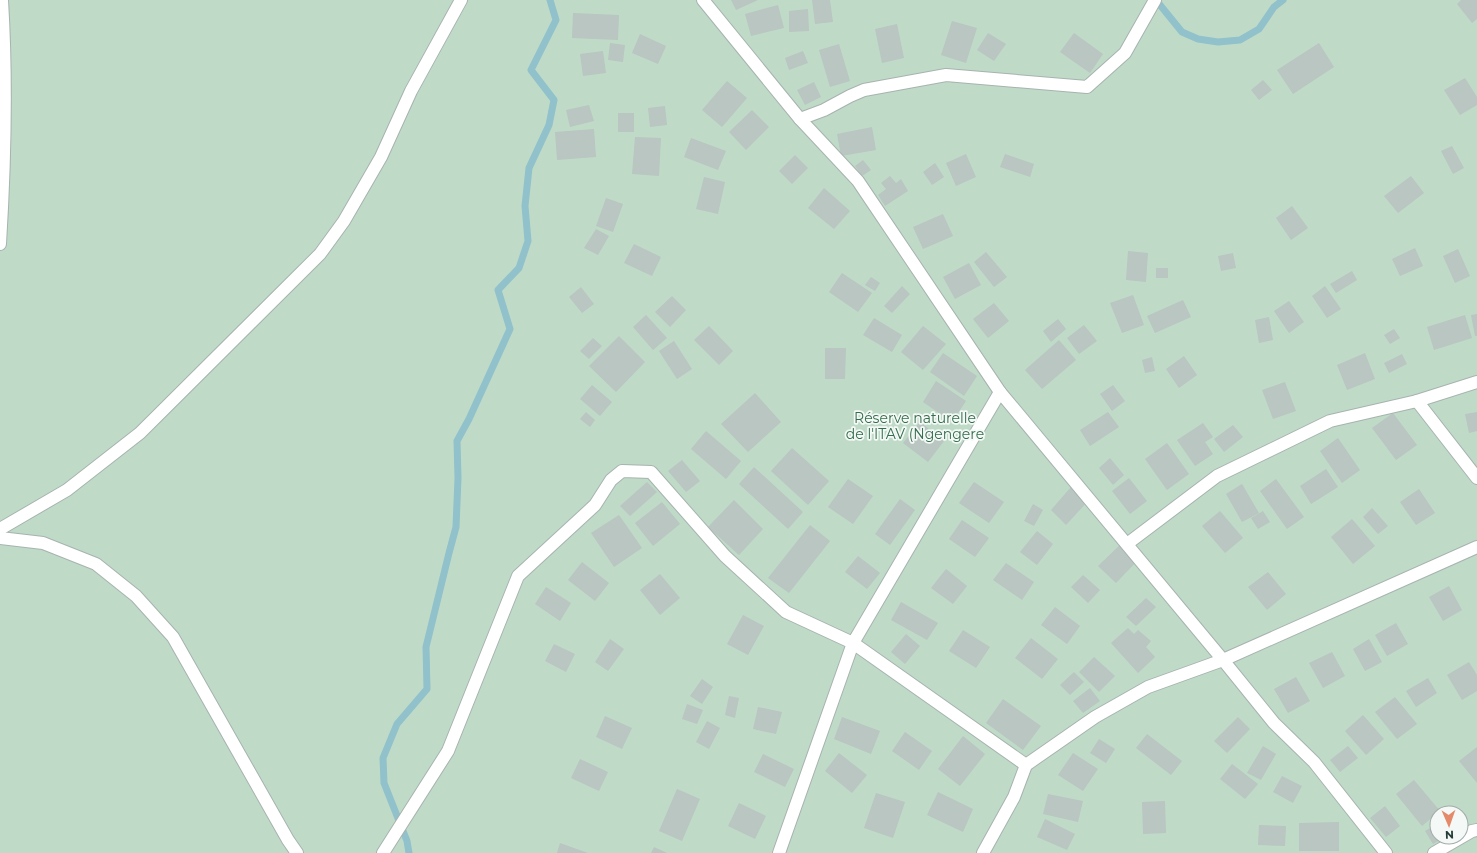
<svg xmlns="http://www.w3.org/2000/svg" width="1477" height="853" viewBox="0 0 1477 853" font-family="Montserrat,sans-serif">
  <style>
    .green { fill: #bfdbc7; fill-rule: evenodd }
    .lines { fill: none; stroke-linecap: round; stroke-linejoin: round }
    .stream { stroke: #91c1cb; stroke-width: 7 }
    .building { fill: #b9c6c1 }
    .minor-casing { stroke: #a7b3af; stroke-width: 14 }
    .minor { stroke: #fff; stroke-width: 12 }
    .labels { text-anchor: middle; stroke-width: 3.5; stroke-linejoin: round; paint-order: stroke }
    .park-label { font-size: 14px; fill: #336e4b; stroke: #f4f8f6 }
  </style>
  <rect width="100%" height="100%" fill="#e4ece8"/>
  <!-- green -->
  <path class="green" d="M0,0H1477V853H0ZM1437,813H1461V837H1437Z"/>
  <g class="lines">
    <!-- stream -->
    <g class="stream">
      <path d="M1156,0L1182,32L1198,39L1218,42L1240,40L1259,29L1274,7L1283,0"/>
      <path d="M409,853L407,841L384,783L383,758L397,724L427,689L426,647L449,553L456,527L458,478L457,441L469,419L510,329L498,290L519,268L528,241L525,206L529,168L549,125L554,100L531,70L556,20L550,0"/>
    </g>
  </g>
  <!-- building -->
  <g class="building">
    <path d="M731,0H758L736,10Z"/>
    <path d="M812,0H830L833,22L815,24Z"/>
    <path d="M1461,0H1477V19L1472,23L1457,4Z"/>
    <path d="M778,5L784,28L751,36L745,14Z"/>
    <path d="M808,9L809,31L789,32V11Z"/>
    <path d="M573,13L619,15L618,40L572,38Z"/>
    <path d="M952,21L977,28L966,63L941,55Z"/>
    <path d="M897,24L904,58L882,63L875,29Z"/>
    <path d="M988,33L1006,44L994,61L977,50Z"/>
    <path d="M1074,33L1103,54L1090,73L1060,52Z"/>
    <path d="M640,34L666,46L658,64L632,53Z"/>
    <path d="M610,43L625,45L623,62L608,60Z"/>
    <path d="M1319,43L1334,67L1293,94L1277,70Z"/>
    <path d="M839,44L850,81L830,87L819,50Z"/>
    <path d="M603,51L606,73L583,76L580,54Z"/>
    <path d="M803,51L808,63L789,70L785,58Z"/>
    <path d="M1465,78L1477,97V105L1460,115L1444,90Z"/>
    <path d="M1263,80L1272,90L1259,100L1251,90Z"/>
    <path d="M727,81L747,98L722,127L702,110Z"/>
    <path d="M814,82L821,97L805,105L797,90Z"/>
    <path d="M589,105L594,121L570,127L566,110Z"/>
    <path d="M665,106L667,125L650,127L648,108Z"/>
    <path d="M752,110L769,127L746,150L729,132Z"/>
    <rect x="618" y="113" width="16" height="19"/>
    <path d="M872,127L876,150L841,156L837,134Z"/>
    <path d="M594,129L596,157L557,160L555,132Z"/>
    <path d="M635,137L661,138L659,176L632,174Z"/>
    <path d="M691,138L726,151L718,170L684,157Z"/>
    <path d="M1452,146L1464,168L1453,174L1441,151Z"/>
    <path d="M966,154L976,177L956,186L946,163Z"/>
    <path d="M1005,154L1034,164L1030,177L1000,167Z"/>
    <path d="M795,155L808,168L792,184L779,171Z"/>
    <path d="M863,160L871,170L862,176L855,166Z"/>
    <path d="M935,163L944,177L932,185L923,172Z"/>
    <path d="M890,176L896,183L901,179L908,191L885,206L878,195L886,189L881,183Z"/>
    <path d="M1411,176L1424,193L1398,213L1384,196Z"/>
    <path d="M704,177L725,182L718,214L696,209Z"/>
    <path d="M824,188L850,211L834,229L808,208Z"/>
    <path d="M606,198L623,204L613,232L596,226Z"/>
    <path d="M1292,206L1308,228L1291,240L1276,218Z"/>
    <path d="M943,214L953,236L923,249L913,227Z"/>
    <path d="M596,229L609,236L598,255L584,248Z"/>
    <path d="M634,244L661,257L652,276L624,263Z"/>
    <path d="M1415,248L1423,266L1400,276L1392,259Z"/>
    <path d="M1458,249L1470,276L1455,283L1443,256Z"/>
    <path d="M1128,251L1148,253L1146,282L1126,280Z"/>
    <path d="M986,252L1007,277L994,287L974,262Z"/>
    <path d="M1233,253L1236,268L1221,271L1218,256Z"/>
    <path d="M969,263L981,285L955,299L943,277Z"/>
    <rect x="1156" y="268" width="12" height="10"/>
    <path d="M1352,271L1357,280L1336,293L1330,284Z"/>
    <path d="M842,273L872,293L858,312L829,292Z"/>
    <path d="M871,277L880,283L875,291L865,285Z"/>
    <path d="M902,286L910,294L892,313L884,306Z"/>
    <path d="M1325,286L1341,309L1327,318L1312,296Z"/>
    <path d="M581,287L594,304L582,313L569,297Z"/>
    <path d="M1133,295L1144,325L1122,333L1110,303Z"/>
    <path d="M672,296L686,310L670,327L655,312Z"/>
    <path d="M1183,300L1191,317L1155,333L1147,316Z"/>
    <path d="M1289,301L1304,322L1289,333L1274,311Z"/>
    <path d="M994,303L1009,321L988,338L973,319Z"/>
    <path d="M1477,314V336H1475L1471,315Z"/>
    <path d="M646,315L667,338L653,350L633,327Z"/>
    <path d="M1465,315L1472,338L1434,350L1427,327Z"/>
    <path d="M1269,317L1273,340L1259,343L1255,320Z"/>
    <path d="M874,318L902,335L892,352L863,335Z"/>
    <path d="M1058,319L1066,329L1051,342L1043,331Z"/>
    <path d="M1084,325L1097,341L1079,354L1067,338Z"/>
    <path d="M709,326L733,351L719,365L694,340Z"/>
    <path d="M923,326L946,344L923,370L901,352Z"/>
    <path d="M1394,329L1400,338L1390,344L1384,335Z"/>
    <path d="M619,336L645,362L616,392L589,366Z"/>
    <path d="M593,338L602,346L589,359L580,351Z"/>
    <path d="M1059,340L1076,360L1042,389L1025,370Z"/>
    <path d="M674,341L692,369L677,379L659,351Z"/>
    <path d="M825,348H846L845,379H825Z"/>
    <path d="M943,353L977,376L964,396L930,372Z"/>
    <path d="M1365,353L1375,379L1347,390L1337,365Z"/>
    <path d="M1402,354L1407,364L1389,373L1384,363Z"/>
    <path d="M1184,356L1197,375L1179,388L1166,369Z"/>
    <path d="M1152,357L1155,371L1145,373L1142,360Z"/>
    <path d="M936,381L966,401L952,422L923,402Z"/>
    <path d="M1285,382L1296,411L1273,419L1262,390Z"/>
    <path d="M592,385L612,402L600,416L580,399Z"/>
    <path d="M1113,385L1125,401L1112,411L1100,394Z"/>
    <path d="M755,393L781,422L748,452L721,424Z"/>
    <path d="M586,412L595,420L590,427L580,419Z"/>
    <path d="M1108,412L1119,427L1090,446L1080,430Z"/>
    <path d="M1477,412V431L1469,433L1465,414Z"/>
    <path d="M1393,413L1417,445L1396,460L1372,428Z"/>
    <path d="M920,422L944,441L928,462L903,443Z"/>
    <path d="M1203,423L1213,437L1205,442L1213,454L1195,466L1177,440Z"/>
    <path d="M1233,425L1243,437L1224,452L1214,439Z"/>
    <path d="M706,431L741,461L726,479L691,449Z"/>
    <path d="M1338,438L1360,470L1342,483L1320,451Z"/>
    <path d="M1167,443L1189,474L1167,490L1145,459Z"/>
    <path d="M792,448L829,481L808,505L771,471Z"/>
    <path d="M1110,458L1124,475L1113,485L1099,468Z"/>
    <path d="M682,460L700,481L686,492L668,471Z"/>
    <path d="M754,467L803,512L788,529L739,484Z"/>
    <path d="M1326,469L1338,487L1311,504L1300,486Z"/>
    <path d="M1129,478L1147,501L1130,514L1112,491Z"/>
    <path d="M848,479L873,496L853,524L828,507Z"/>
    <path d="M1276,479L1304,517L1287,529L1260,491Z"/>
    <path d="M647,482L657,492L630,516L620,506Z"/>
    <path d="M974,482L1004,502L989,523L959,503Z"/>
    <path d="M1242,484L1259,513L1242,522L1226,494Z"/>
    <path d="M1071,487L1088,501L1066,525L1051,510Z"/>
    <path d="M1419,489L1435,513L1416,525L1400,502Z"/>
    <path d="M900,499L915,510L890,545L875,534Z"/>
    <path d="M734,500L763,529L739,555L708,527Z"/>
    <path d="M662,502L680,524L653,546L635,523Z"/>
    <path d="M1033,504L1043,510L1034,526L1024,521Z"/>
    <path d="M1372,508L1388,526L1378,534L1363,517Z"/>
    <path d="M1220,511L1243,538L1225,553L1202,526Z"/>
    <path d="M1263,511L1270,522L1258,529L1251,518Z"/>
    <path d="M619,515L642,548L614,567L591,533Z"/>
    <path d="M1352,519L1375,546L1353,564L1331,537Z"/>
    <path d="M962,520L989,538L975,557L949,539Z"/>
    <path d="M810,525L830,541L789,593L768,578Z"/>
    <path d="M1037,531L1053,544L1037,565L1020,552Z"/>
    <path d="M1120,545L1137,561L1116,583L1098,566Z"/>
    <path d="M858,556L880,573L867,589L845,572Z"/>
    <path d="M582,562L609,583L595,601L568,580Z"/>
    <path d="M1006,563L1034,582L1022,600L993,580Z"/>
    <path d="M946,569L967,586L953,604L931,588Z"/>
    <path d="M1268,572L1286,594L1267,610L1248,587Z"/>
    <path d="M660,574L680,598L660,615L640,590Z"/>
    <path d="M1083,575L1100,590L1088,603L1071,587Z"/>
    <path d="M1449,586L1462,610L1443,621L1429,597Z"/>
    <path d="M546,587L571,603L560,621L535,604Z"/>
    <path d="M1146,598L1156,607L1136,626L1126,617Z"/>
    <path d="M901,602L938,623L927,640L891,620Z"/>
    <path d="M1055,607L1080,626L1067,644L1041,625Z"/>
    <path d="M743,615L764,626L748,655L727,644Z"/>
    <path d="M1396,623L1408,644L1387,656L1375,635Z"/>
    <path d="M1128,628L1134,634L1138,630L1151,641L1146,647L1155,657L1138,673L1111,643Z"/>
    <path d="M963,630L990,647L976,668L949,651Z"/>
    <path d="M906,634L920,646L905,664L891,652Z"/>
    <path d="M1031,638L1058,659L1042,679L1015,658Z"/>
    <path d="M610,639L624,649L608,671L595,662Z"/>
    <path d="M1369,639L1382,662L1365,671L1353,649Z"/>
    <path d="M554,644L575,654L566,672L545,661Z"/>
    <path d="M1332,652L1345,676L1323,688L1309,663Z"/>
    <path d="M1094,657L1115,676L1099,692L1079,672Z"/>
    <path d="M1469,662L1477,675V691L1462,700L1447,675Z"/>
    <path d="M1074,672L1084,682L1070,695L1060,685Z"/>
    <path d="M1296,677L1310,701L1288,713L1274,689Z"/>
    <path d="M1428,678L1437,693L1416,707L1406,691Z"/>
    <path d="M702,679L713,687L702,704L690,696Z"/>
    <path d="M1090,688L1100,701L1083,713L1073,701Z"/>
    <path d="M729,696L739,698L735,718L725,715Z"/>
    <path d="M1395,697L1417,724L1397,739L1375,712Z"/>
    <path d="M1003,699L1041,726L1023,750L986,723Z"/>
    <path d="M687,704L703,710L697,724L682,719Z"/>
    <path d="M758,707L782,712L776,734L753,729Z"/>
    <path d="M1363,715L1384,739L1366,755L1345,731Z"/>
    <path d="M605,716L632,728L622,749L596,737Z"/>
    <path d="M842,717L880,731L871,754L834,739Z"/>
    <path d="M1238,717L1250,729L1227,753L1214,741Z"/>
    <path d="M707,721L720,728L709,749L696,742Z"/>
    <path d="M905,732L932,751L919,770L892,751Z"/>
    <path d="M1147,734L1182,761L1171,775L1136,748Z"/>
    <path d="M963,736L985,754L960,786L938,769Z"/>
    <path d="M1099,739L1115,749L1106,763L1090,753Z"/>
    <path d="M1263,746L1276,754L1261,780L1247,773Z"/>
    <path d="M1348,746L1358,758L1340,772L1330,760Z"/>
    <path d="M1477,747V783L1459,761Z"/>
    <path d="M839,753L867,775L852,793L825,771Z"/>
    <path d="M1073,753L1098,769L1083,791L1058,775Z"/>
    <path d="M763,754L794,769L785,787L754,772Z"/>
    <path d="M580,759L608,772L599,791L571,778Z"/>
    <path d="M1232,764L1258,784L1245,799L1220,779Z"/>
    <path d="M1282,776L1302,786L1293,803L1273,792Z"/>
    <path d="M1414,780L1440,811L1422,826L1396,794Z"/>
    <path d="M677,789L700,799L682,841L659,831Z"/>
    <path d="M938,792L973,809L963,832L927,815Z"/>
    <path d="M876,793L905,802L893,838L864,828Z"/>
    <path d="M1048,794L1083,801L1078,822L1043,814Z"/>
    <path d="M1165,801L1166,833L1143,834L1142,802Z"/>
    <path d="M739,803L766,816L755,839L728,826Z"/>
    <path d="M1385,806L1400,826L1386,837L1370,818Z"/>
    <path d="M1045,819L1075,834L1067,850L1037,837Z"/>
    <path d="M1339,822V851H1299V823Z"/>
    <path d="M1437,824V837H1445L1433,844L1425,831Z"/>
    <path d="M1259,825L1286,826L1285,846L1258,845Z"/>
    <path d="M560,843L588,853H557Z"/>
    <path d="M654,847L667,853H651Z"/>
  </g>
  <g class="lines">
    <!-- minor casing -->
    <g class="minor-casing">
      <g id="minor">
        <path d="M703,0L800,119L858,181L1000,392L1223,660L1274,723L1314,762L1386,853"/>
        <path d="M800,119L824,110L850,96L864,90L946,75L1087,87L1125,53L1155,0"/>
        <path d="M0,244C5,163 7,81 2,0"/>
        <path d="M1417,401L1477,478"/>
        <path d="M0,529L67,490L140,433L320,254L344,221L381,157L411,91L461,0"/>
        <path d="M0,538L43,543L96,564L136,596L173,637L288,840L297,853"/>
        <path d="M1127,544L1217,476L1330,421L1417,401L1477,382"/>
        <path d="M383,853L448,751L518,576L595,505L611,480L622,471L651,472L725,556L786,612L853,643L1026,765"/>
        <path d="M779,853L853,643L1000,392"/>
        <path d="M983,853L1014,797L1026,765L1095,717L1148,687L1223,660L1477,547"/>
        <path d="M1434,853L1472,831L1477,830"/>
      </g>
    </g>
    <!-- minor -->
    <use href="#minor" class="minor"/>
  </g>
  <g class="labels">
    <!-- park labels -->
    <g class="park-label">
      <text x="915" y="423">Réserve naturelle<tspan x="915" dy="16">de l'ITAV (Ngengere</tspan></text>
    </g>
  </g>
  <!-- north arrow -->
  <g transform="translate(1449 825) rotate(178)"><circle r="19" fill="#f4f8f6" stroke="#a1aca9"/>
  <path d="M0-3L7 15L0 10L-7 15Z" fill="#e48969"/>
  <text y="-6" font-size="11" font-weight="bold" text-anchor="middle" fill="#253b36">N</text>
  </g>
</svg>
